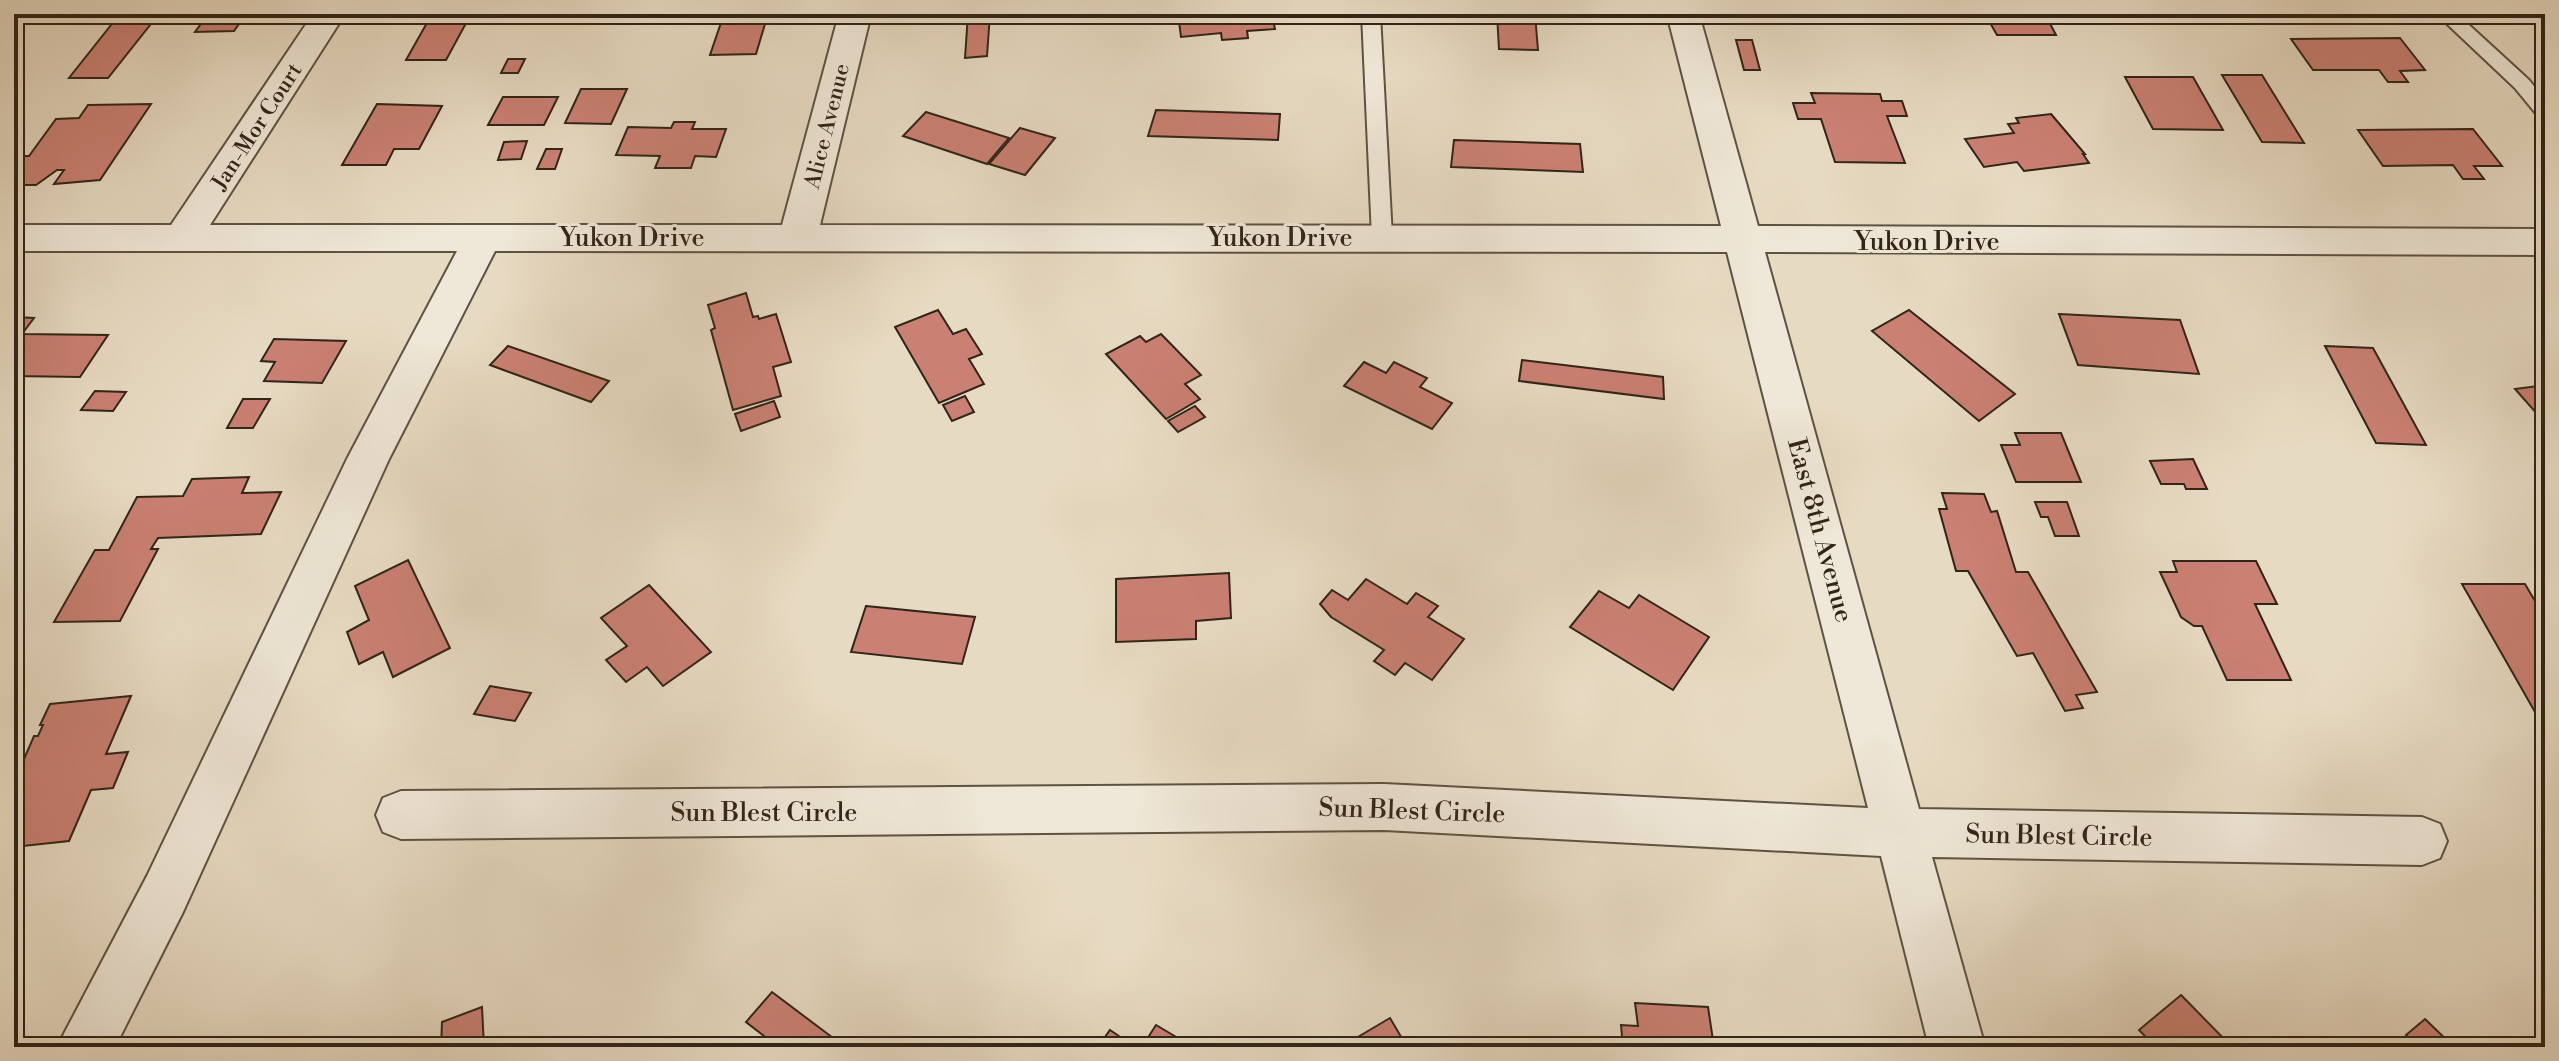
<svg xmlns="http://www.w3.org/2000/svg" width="2559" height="1061" viewBox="0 0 2559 1061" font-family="'Libre Bodoni',serif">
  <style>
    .building { fill: #ca8073; stroke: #312418; stroke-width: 2 }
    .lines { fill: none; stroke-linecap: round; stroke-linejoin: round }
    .lane-casing { stroke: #5e5242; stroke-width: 4 }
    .street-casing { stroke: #5e5242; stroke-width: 4 }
    .lane { fill: #efe7d7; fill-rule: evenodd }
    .street { fill: #efe7d7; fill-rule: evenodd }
    .labels { text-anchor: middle; stroke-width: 6; stroke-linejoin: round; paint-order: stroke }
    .far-street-label { font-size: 22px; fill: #312418; stroke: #efe7d7 }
    .street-label { font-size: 26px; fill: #312418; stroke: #efe7d7 }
  </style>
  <rect width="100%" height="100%" fill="#e7dac2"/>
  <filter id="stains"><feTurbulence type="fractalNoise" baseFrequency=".0025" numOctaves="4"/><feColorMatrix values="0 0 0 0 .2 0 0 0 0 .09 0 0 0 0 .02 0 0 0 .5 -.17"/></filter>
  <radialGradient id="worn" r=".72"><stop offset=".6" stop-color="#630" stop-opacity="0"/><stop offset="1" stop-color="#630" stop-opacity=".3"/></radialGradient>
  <!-- building -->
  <g class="building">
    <path d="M208,14H246L234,31L195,32Z"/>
    <path d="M432,14H471L446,60H406Z"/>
    <path d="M724,14H768L756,54L710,55Z"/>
    <path d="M968,14H990L987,56L965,58Z"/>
    <path d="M1178,14H1272L1275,29L1247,31L1248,38L1222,40L1221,33L1181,37Z"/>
    <path d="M1497,14H1535L1538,50L1499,49Z"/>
    <path d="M1985,14H2045L2056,35H1997Z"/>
    <path d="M119,15H158L108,78H69Z"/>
    <path d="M2400,38L2425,70L2400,71L2408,82H2388L2379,70H2313L2291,39Z"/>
    <path d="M1736,40H1752L1760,70H1744Z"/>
    <path d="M508,59H525L518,73H501Z"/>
    <path d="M2222,75H2262L2304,143L2262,142Z"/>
    <path d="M2125,77H2193L2223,130L2153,129Z"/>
    <path d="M581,89H627L611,124L565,123Z"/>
    <path d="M1811,93L1880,94L1882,101H1902L1907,116H1887L1905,163L1835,162L1821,119H1798L1793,103H1815Z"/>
    <path d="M503,97H558L544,125H488Z"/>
    <path d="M151,104L100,180L54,184L64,170H57L36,185H14V156H29L56,119L79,118L88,105Z"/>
    <path d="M377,104L442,106L419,149H394L386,165H342Z"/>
    <path d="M1156,110L1280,114L1278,140L1148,136Z"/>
    <path d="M926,112L1009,138L987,164L903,136Z"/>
    <path d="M2051,114L2085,154H2083L2089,163L2024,171L2017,162L1984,167L1965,139L2014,133L2008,124L2019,123L2016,118Z"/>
    <path d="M674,122H695L692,129H726L716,157L695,156L691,168H655L660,156L616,155L628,127L671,128Z"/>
    <path d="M1020,128L1055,138L1025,175L989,164Z"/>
    <path d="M2473,129L2502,166H2474L2484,179H2463L2453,165L2383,166L2358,130Z"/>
    <path d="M1454,140L1580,144L1583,172L1451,167Z"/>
    <path d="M527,141L521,159L498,160L504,142Z"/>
    <path d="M546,149H562L555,169H537Z"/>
    <path d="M746,293L753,317L758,316L759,319L776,314L791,362L773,367L781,396L733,410L711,330L715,328L708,305Z"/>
    <path d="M938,310L953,334L966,329L982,354L969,359L984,384L939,403L895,327Z"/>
    <path d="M1909,310L2015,394L1979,421L1872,331Z"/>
    <path d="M2059,314L2180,320L2199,374L2078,365Z"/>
    <path d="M14,317L34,318L22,334L108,335L80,377L14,376Z"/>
    <path d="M1161,334L1201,375L1185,384L1200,399L1166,419L1106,354L1140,336L1146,342Z"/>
    <path d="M274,339L346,341L322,383L264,381L275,362L261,361Z"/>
    <path d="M508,346L609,381L591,402L490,365Z"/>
    <path d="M2325,346L2373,348L2426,445L2376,443Z"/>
    <path d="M1522,360L1663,377L1664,399L1519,381Z"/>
    <path d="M1364,362L1386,373L1394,362L1427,378L1420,387L1452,403L1432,429L1344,386Z"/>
    <path d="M2545,385V423L2515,389Z"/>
    <path d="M95,391L126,392L113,411L81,410Z"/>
    <path d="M965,396L974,412L952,421L943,405Z"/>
    <path d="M243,399H270L253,428H227Z"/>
    <path d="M774,401L780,417L741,431L735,414Z"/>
    <path d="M1195,406L1205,417L1178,432L1168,421Z"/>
    <path d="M2015,433H2061L2081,482H2016L2001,445H2020Z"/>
    <path d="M2193,459L2207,489H2186L2184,484H2161L2150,461Z"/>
    <path d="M249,477L242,493L281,492L261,534L158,538L151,549H158L120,621L54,622L95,550H109L137,497L183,496L192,479Z"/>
    <path d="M1942,493L1984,494L1991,512L1997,511L2016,572H2028L2097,692L2076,695L2083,708L2065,711L2033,653L2017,656L1968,571H1956L1939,509H1947Z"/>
    <path d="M2035,502H2067L2079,536H2055L2048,517H2041Z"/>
    <path d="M408,560L450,648L393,677L383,652L359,664L347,632L369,620L355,586Z"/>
    <path d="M2173,561H2256L2277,604H2255L2291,680H2227L2202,626H2194L2181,617L2160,572H2177Z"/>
    <path d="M1229,573L1231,618L1196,621V639L1116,642V579Z"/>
    <path d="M1366,579L1407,604L1416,593L1438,606L1428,617L1464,639L1432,680L1405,663L1395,675L1374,661L1384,650L1331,617L1320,604L1332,590L1348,600Z"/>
    <path d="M2462,584H2525L2545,618V719H2539Z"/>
    <path d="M649,585L711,652L663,686L647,667L626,682L606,660L627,646L601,618Z"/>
    <path d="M1599,591L1629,608L1639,595L1709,637L1673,690L1570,627Z"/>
    <path d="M866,606L975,617L962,664L851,652Z"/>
    <path d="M490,686L531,693L515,721L474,714Z"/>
    <path d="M131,696L106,754L128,752L113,788L91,790L69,841L14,847V782L34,736H38L43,725H40L50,704Z"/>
    <path d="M772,992L845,1047H778L746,1022Z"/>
    <path d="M2181,995L2232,1047H2156L2139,1030Z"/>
    <path d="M1635,1003L1708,1007L1714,1047H1623L1621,1025L1638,1026Z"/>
    <path d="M482,1007L484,1047H441L442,1022Z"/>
    <path d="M1390,1018L1407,1047H1341Z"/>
    <path d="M2425,1019L2454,1047H2419L2406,1035Z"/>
    <path d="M1156,1025L1183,1041L1179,1047H1142Z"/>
    <path d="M1110,1030L1135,1047H1098Z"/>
  </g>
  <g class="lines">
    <!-- lane casing -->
    <g class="lane-casing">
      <g id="lane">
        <path d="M1362,14H1380L1392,237L1389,242H1375L1372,237Z"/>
        <path d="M2443,14H2457L2529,80L2545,100V118L2538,116L2515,88L2444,21Z"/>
      </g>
    </g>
    <!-- street casing -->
    <g class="street-casing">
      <path id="street" d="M313,14H345L210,225H782L839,14H871L820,225L1721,226L1667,14H1699L1758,226L2545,229V255L1765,252L1919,809L2422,817L2440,824L2447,841L2440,858L2422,865L1932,857L1985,1047H1929L1881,856L1384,830L401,839L383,832L376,815L383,798L401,791L1384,784L1868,808L1727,252L495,251L389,459L183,912L115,1047H57L147,876L347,459L457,251H14V225H171Z"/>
    </g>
    <!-- lane -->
    <use href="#lane" class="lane"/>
    <!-- street -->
    <use href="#street" class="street"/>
  </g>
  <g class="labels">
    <!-- far-street labels -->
    <g class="far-street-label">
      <text transform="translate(256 126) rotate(-57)" y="8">Jan-Mor Court</text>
      <text transform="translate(826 126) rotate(-76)" y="8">Alice Avenue</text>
    </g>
    <!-- street labels -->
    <g class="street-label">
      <text x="632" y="246">Yukon Drive</text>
      <text x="1280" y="246">Yukon Drive</text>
      <text x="1927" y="250">Yukon Drive</text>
      <text transform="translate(1821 530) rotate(75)" y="9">East 8th Avenue</text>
      <text transform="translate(1412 810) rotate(2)" y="9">Sun Blest Circle</text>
      <text x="764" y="821">Sun Blest Circle</text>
      <text transform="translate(2059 835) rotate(1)" y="9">Sun Blest Circle</text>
    </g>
  </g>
  <!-- margin -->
  <rect width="2559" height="1061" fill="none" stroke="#e7dac2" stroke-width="48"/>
  <rect x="16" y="16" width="2527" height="1029" fill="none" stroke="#312418" stroke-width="4"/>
  <rect x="24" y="24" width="2511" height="1013" fill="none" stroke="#312418" stroke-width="2"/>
  <rect width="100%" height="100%" filter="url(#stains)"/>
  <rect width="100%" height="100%" fill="url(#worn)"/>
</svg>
